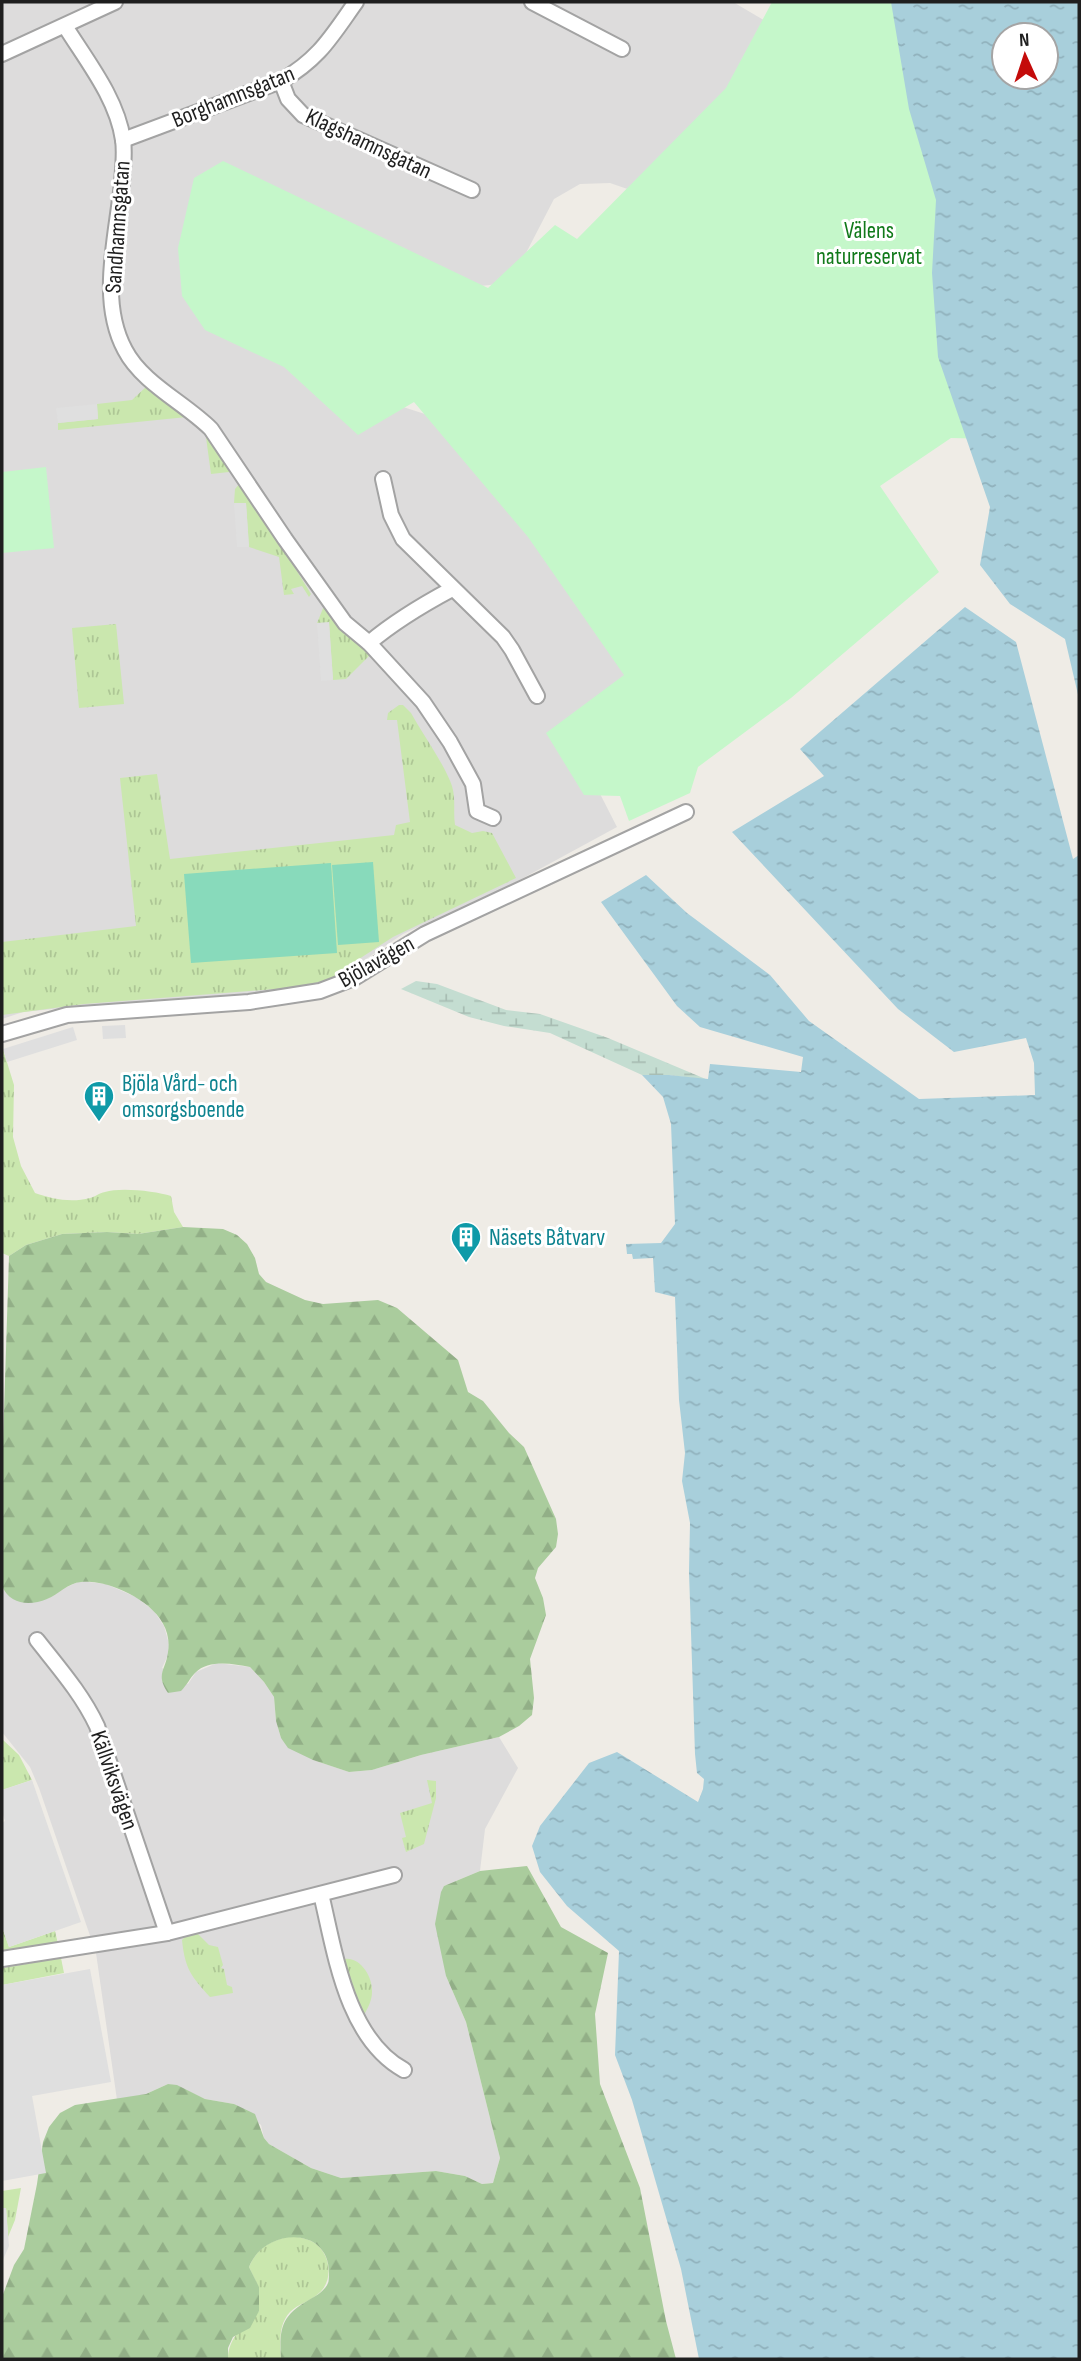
<svg xmlns="http://www.w3.org/2000/svg" width="1081" height="2361" viewBox="0 0 1081 2361" font-family="'Sofia Sans Condensed',sans-serif">
  <style>
    .residential { fill: #dddcdc }
    .grass { fill: url(#grass-tufts) }
    .forest { fill: url(#forest-firs) }
    .wetland { fill: url(#wetland-marsh) }
    .park { fill: #c5f7ca; fill-rule: evenodd }
    .pitch { fill: #88dabb }
    .parking { fill: #dfdfdf }
    .water { fill: url(#water-ripples); fill-rule: evenodd }
    .lines { fill: none; stroke-linecap: round; stroke-linejoin: round }
    .minor-casing { stroke: #a3a3a3; stroke-width: 18 }
    .minor { stroke: #fff; stroke-width: 14 }
    .labels { text-anchor: middle; stroke-width: 6; stroke-linejoin: round; paint-order: stroke }
    .street-label { font-size: 23px; fill: #1f1f1f; stroke: #fff }
    .park-label { font-size: 23px; fill: #11791a; stroke: #fff }
    .culture-label { font-size: 23px; fill: #0d838f; stroke: #fff; text-anchor: start }
  </style>
  <defs>
    <pattern id="grass-tufts" width="24" height="20" patternUnits="userSpaceOnUse" patternTransform="scale(1.75)"><rect width="24" height="20" fill="#cae7ae"/><path d="M3 7l-1-3M5 7V3M7 7l1-3M15 17l-1-3M17 17v-4M19 17l1-3" fill="none" stroke="#adc695"/></pattern>
    <pattern id="forest-firs" width="22" height="20" patternUnits="userSpaceOnUse" patternTransform="scale(1.75)"><rect width="22" height="20" fill="#aacc9d"/><path d="M5 1l3.5 6h-7zM16 11l3.5 6h-7z" fill="#92af87"/></pattern>
    <pattern id="wetland-marsh" width="20" height="14" patternUnits="userSpaceOnUse" patternTransform="scale(1.75)"><rect width="20" height="14" fill="#c4ddd1"/><path d="M1 5h8M5 5V1M11 12h8M15 12V8" fill="none" stroke="#a8bdb3"/></pattern>
    <pattern id="water-ripples" width="26" height="14" patternUnits="userSpaceOnUse" patternTransform="scale(1.75)"><rect width="26" height="14" fill="#a8cfdb"/><path d="M2 4q2-2 4 0t4 0M15 11q2-2 4 0t4 0" fill="none" stroke="#90b1bc"/></pattern>
  </defs>
  <rect width="100%" height="100%" fill="#efece6"/>
  <!-- residential -->
  <g class="residential">
    <path d="M2,2H733L774,26L678,176L645,195L610,183L580,184L554,199L526,253L499,284L452,289L397,405L431,416L561,548L640,680L574,743L617,827L514,883L403,934L338,978L310,990L93,1005L23,1012L2,1019Z"/>
    <path d="M80,1581L106,1584L136,1597L154,1611L164,1626L169,1644L168,1655L162,1668L188,1684L196,1672L217,1663L250,1667L264,1682L274,1697L276,1721L281,1738L313,1760L349,1772L372,1770L421,1755L499,1737L518,1768L485,1829L480,1871L444,1886L446,1976L466,2022L500,2158L493,2183L482,2184L465,2176L436,2171L341,2178L311,2168L269,2144L264,2138L261,2125L234,2104L205,2099L177,2086L168,2084L146,2094L117,2100L96,1953L39,1788L30,1767L2,1732V1586L4,1591L47,1599L65,1588Z"/>
  </g>
  <!-- grass -->
  <g class="grass">
    <path d="M147,386L187,417L58,430V423L98,419L97,404L132,400Z"/>
    <path d="M205,430L233,466L229,472L211,474Z"/>
    <path d="M240,483H243L311,594L309,597L302,586L291,589L294,594L284,595L279,557L249,547L246,503H234L235,489Z"/>
    <path d="M328,605L370,655L346,679L333,680L329,623H317L324,606Z"/>
    <path d="M116,624L124,704L79,708L72,628Z"/>
    <path d="M399,705H403L411,713C422,733 446,767 452,786C456,799 453,812 455,825L472,833L483,831L492,833L516,878L393,937L359,959L337,977L301,987L84,1004L2,1015V942L136,926L120,778L157,774L170,859L394,835L396,825L410,822L397,720H387L388,713Z"/>
    <path d="M2,1046L14,1085L13,1137L21,1166L35,1193C52,1199 71,1203 90,1198C95,1197 99,1193 105,1192C120,1187 156,1191 171,1196L174,1212L183,1227L138,1234L107,1232L62,1234L26,1245L9,1256L2,1253Z"/>
    <path d="M2,1739L19,1755L32,1780L2,1790Z"/>
    <path d="M427,1780L436,1781V1798L424,1844L406,1852L402,1838L406,1837L400,1813L432,1803Z"/>
    <path d="M2,1927L9,1947L55,1931L58,1944L2,1951Z"/>
    <path d="M197,1933L209,1945L218,1947L223,1965L221,1968L224,1969L227,1985L232,1987L233,1993L210,1997C191,1976 185,1969 182,1940L185,1937Z"/>
    <path d="M61,1958L64,1973L2,1985V1968Z"/>
    <path d="M345,1959C361,1957 373,1978 372,1992C372,2000 368,2008 364,2015L360,2014L348,1982Z"/>
    <path d="M21,2188L15,2220L8,2237L6,2208H2V2191Z"/>
    <path d="M293,2236C298,2237 304,2238 309,2240C330,2248 336,2280 318,2294C310,2301 298,2304 290,2312C278,2325 280,2343 281,2359H228C228,2337 245,2326 259,2311V2288L249,2267C257,2247 273,2239 293,2236Z"/>
  </g>
  <!-- forest -->
  <g class="forest">
    <path d="M183,1227L223,1229L237,1235L247,1244L255,1258L259,1274L266,1282L305,1300L323,1304L378,1300L397,1308L458,1360L468,1392L483,1401L509,1433L524,1447L556,1519L558,1534L556,1547L538,1568L535,1578L543,1598L546,1615L530,1659L534,1698L532,1715L519,1726L499,1737L421,1755L372,1770L349,1772L313,1760L288,1748L281,1738L276,1721L274,1697L264,1682L250,1667C233,1664 209,1659 195,1673C190,1678 187,1685 181,1691L168,1693C155,1674 166,1670 168,1652C174,1617 137,1594 108,1585C101,1583 89,1581 81,1582C68,1583 59,1594 47,1599C30,1606 10,1605 2,1586V1474L9,1256L26,1245L62,1234L107,1232L138,1234Z"/>
    <path d="M527,1866L561,1927L608,1953L595,2014L600,2084L640,2188L666,2321L676,2359H281C279,2326 282,2315 312,2298C318,2295 326,2289 328,2283C329,2282 329,2274 329,2273C329,2225 264,2228 249,2267L259,2287V2311L250,2328L233,2337L228,2348V2359H2V2297L14,2265L24,2249L37,2184L43,2142L49,2127L60,2113L75,2105L146,2094L168,2084L177,2085L205,2099L234,2104L255,2114L264,2138L269,2144L311,2168L341,2178L436,2171L465,2176L482,2184L493,2183L500,2158L466,2022L446,1976L435,1924L441,1892L444,1886L480,1871Z"/>
  </g>
  <!-- wetland -->
  <path class="wetland" d="M416,981L437,984L506,1010L540,1014L608,1038L708,1080L669,1075H642L550,1033L504,1026L469,1017L401,989Z"/>
  <!-- park -->
  <g class="park">
    <path d="M772,2H1079V441L951,438L880,486L939,572L791,698L698,767L690,793L629,821L620,796L584,795L546,733L624,675L528,537L414,402L358,435L284,367L205,330L182,296L178,248L194,178L223,161L488,288L555,225L577,239L726,88ZM1004,35H1046V77H1004Z"/>
    <path d="M46,467L54,548L2,553V472Z"/>
  </g>
  <!-- pitch -->
  <g class="pitch">
    <path d="M373,862L379,942L338,945L332,865Z"/>
    <path d="M331,863L337,953L191,963L184,874Z"/>
  </g>
  <!-- parking -->
  <g class="parking">
    <path d="M97,404L98,419L58,423L56,408Z"/>
    <path d="M234,503H246L249,547H237Z"/>
    <path d="M329,622L333,680L321,681L317,623Z"/>
    <path d="M125,1025L126,1038L103,1039L102,1026Z"/>
    <path d="M73,1027L77,1040L7,1062L3,1049Z"/>
    <path d="M32,1780L81,1922L9,1947L2,1927V1823L5,1821L2,1812V1790Z"/>
    <path d="M90,1969L111,2082L32,2096L46,2173L2,2181V1985Z"/>
    <path d="M2,2208H6L9,2246L2,2262Z"/>
  </g>
  <!-- water -->
  <g class="water">
    <path d="M891,2H1079V699L1065,639L1010,604L980,565L990,507L938,357L932,273L936,200L909,109ZM1004,35H1046V77H1004Z"/>
    <path d="M965,607L1016,642L1073,859L1079,855V2359H699L681,2269L632,2100L615,2055L619,1951L567,1906L540,1872L532,1846L540,1826L589,1763L617,1752L698,1802L703,1789L704,1779L697,1773L695,1754L689,1572L690,1523L682,1481L685,1453L679,1400L675,1297L655,1292L653,1258L633,1259L632,1254H627L626,1244L661,1243L675,1224L671,1124L663,1097L642,1075H669L708,1079L710,1064L801,1072L803,1057L700,1027L677,1006L601,902L646,875L687,913L770,975L809,1021L919,1099L1035,1095L1034,1063L1026,1038L954,1052L898,1009L732,832L824,776L800,749Z"/>
  </g>
  <g class="lines">
    <!-- minor casing -->
    <g class="minor-casing">
      <g id="minor">
        <path d="M532,2L622,49"/>
        <path d="M65,26C86,60 117,98 123,140C125,153 123,169 122,182C117,236 98,300 125,350C142,383 185,403 211,429L285,539L345,623L369,643L423,702L450,742L473,784L477,811L493,818"/>
        <path d="M2,54L115,2"/>
        <path d="M281,81L288,99L303,115L472,190"/>
        <path d="M123,140L281,81C320,58 331,37 356,2"/>
        <path d="M383,479L391,515L403,539L503,637L512,650L537,696"/>
        <path d="M369,643C395,621 422,605 452,589"/>
        <path d="M2,1034L67,1015L249,1002L320,991L354,978L425,934L686,812"/>
        <path d="M37,1640C59,1668 82,1694 97,1726L167,1933"/>
        <path d="M321,1894C335,1952 346,2038 404,2070"/>
        <path d="M2,1959L167,1933L394,1875"/>
      </g>
    </g>
    <!-- minor -->
    <use href="#minor" class="minor"/>
  </g>
  <!-- icons -->
  <defs>
    <g id="building-pin" transform="scale(1.575)"><path d="M0 17L-7.5 6A9.5 9.5 0 1 1 7.5 6Z" fill="#0f9aa8" stroke="#fff"/><path d="M-4-6H4V6H1V3H-1V6H-4ZM-2.5-4.3h1.7v1.8h-1.7ZM.8-4.3h1.7v1.8H.8ZM-2.5-1h1.7V.8h-1.7ZM.8-1h1.7V.8H.8Z" fill="#fff"/></g>
  </defs>
  <g fill-rule="evenodd">
    <use href="#building-pin" x="99" y="1096"/>
    <use href="#building-pin" x="466" y="1237"/>
  </g>
  <g class="labels">
    <!-- street labels -->
    <g class="street-label">
      <text transform="translate(233 96) rotate(-22)" y="8">Borghamnsgatan</text>
      <text transform="translate(369 143) rotate(25)" y="8">Klagshamnsgatan</text>
      <text transform="translate(117 227) rotate(-86)" y="8">Sandhamnsgatan</text>
      <text transform="translate(376 961) rotate(-29)" y="8">Bjölavägen</text>
      <text transform="translate(115 1780) rotate(71)" y="8">Källviksvägen</text>
    </g>
    <!-- park labels -->
    <g class="park-label">
      <text x="869" y="238">Välens<tspan x="869" dy="26">naturreservat</tspan></text>
    </g>
    <!-- culture labels -->
    <g class="culture-label">
      <text x="122" y="1091">Bjöla Vård- och<tspan x="122" dy="26">omsorgsboende</tspan></text>
      <text x="489" y="1245">Näsets Båtvarv</text>
    </g>
  </g>
  <!-- border -->
  <rect width="1081" height="2361" fill="none" stroke="#1f1f1f" stroke-width="7"/>
  <!-- north arrow -->
  <g transform="translate(1025 56) rotate(357)"><circle r="33" fill="#ffffff" stroke="#a5a5a5" stroke-width="2"/>
  <path d="M0-5L12 26L0 18L-12 26Z" fill="#c40b0a"/>
  <text y="-10" font-size="19" font-weight="bold" text-anchor="middle" fill="#1f1f1f">N</text>
  </g>
</svg>
